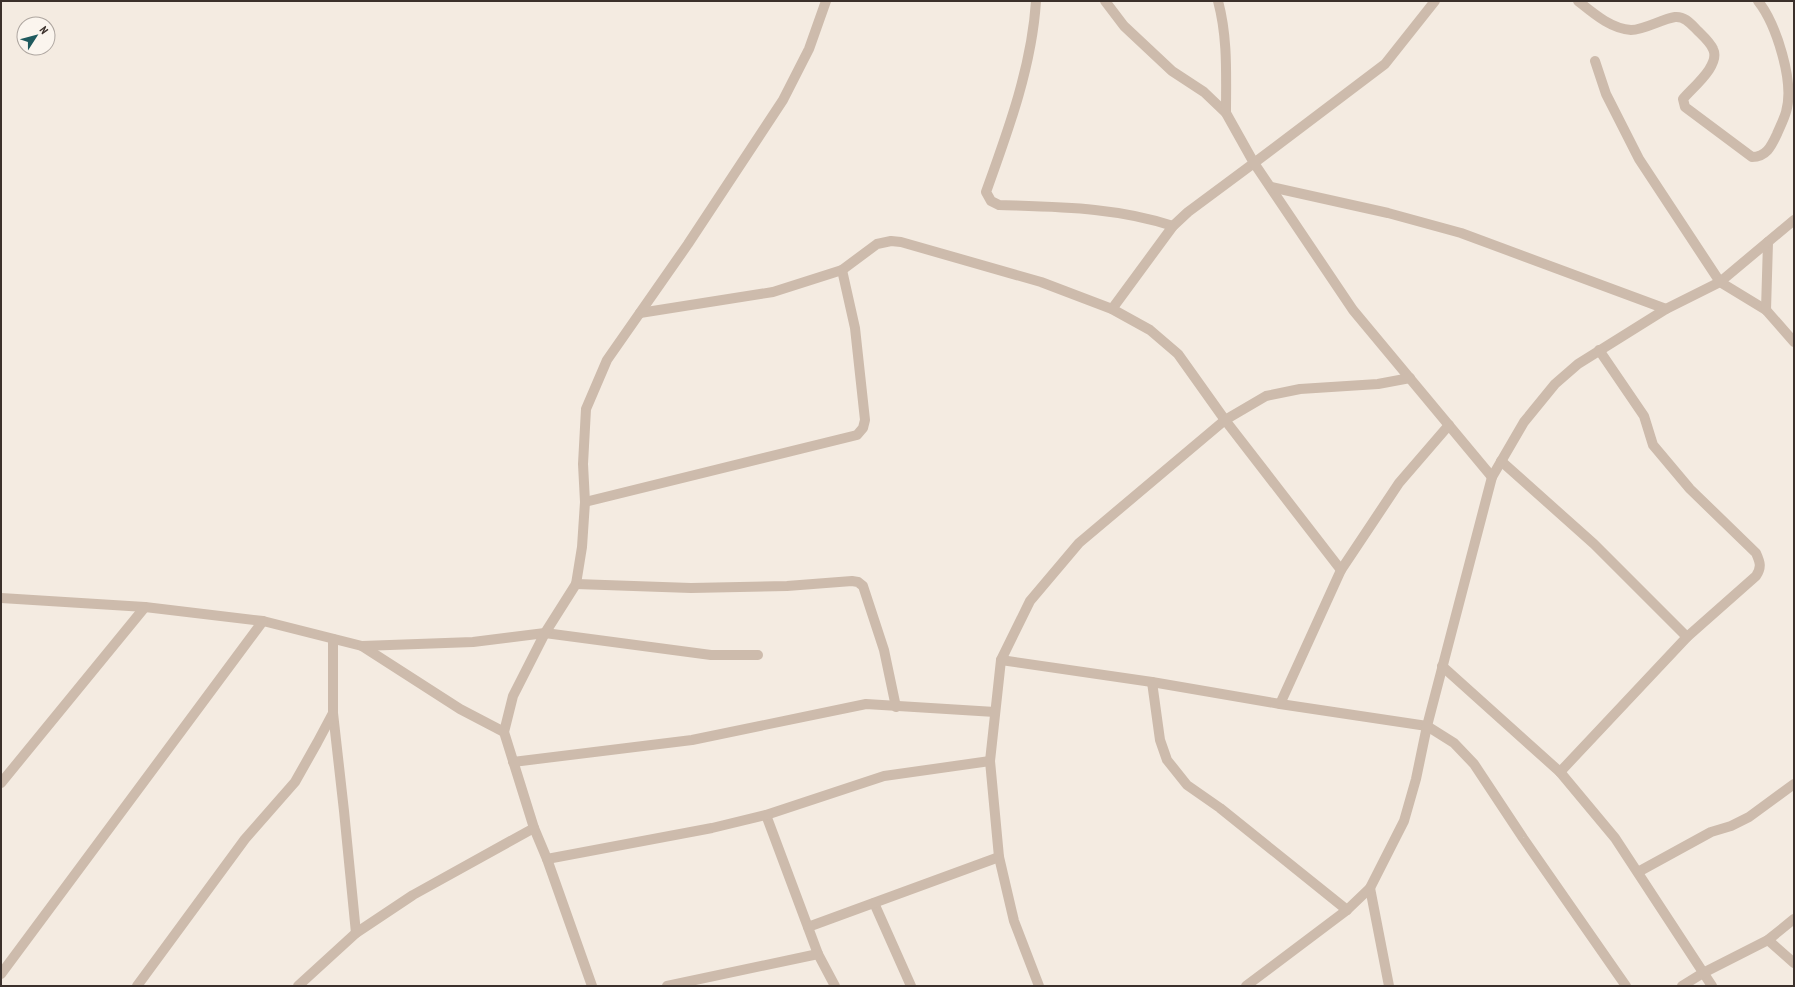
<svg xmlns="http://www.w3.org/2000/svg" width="1795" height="987" viewBox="0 0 1795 987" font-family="'PT Sans Narrow',sans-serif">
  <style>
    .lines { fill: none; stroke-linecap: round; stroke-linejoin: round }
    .minor { stroke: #cdbbac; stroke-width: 10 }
  </style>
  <rect width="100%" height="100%" fill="#f4ebe1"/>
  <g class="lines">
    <!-- minor -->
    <g class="minor">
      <path d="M1036,1C1032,66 1008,131 986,192L991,201L999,205C1058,207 1116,207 1173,226"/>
      <path d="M1105,1L1124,26L1172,71L1204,92L1226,113L1254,163L1188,212L1173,226L1112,309"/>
      <path d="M1218,1C1228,38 1226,75 1226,113"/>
      <path d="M1435,1L1385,64L1254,163L1353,310L1492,477"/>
      <path d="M1578,1C1593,13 1611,29 1631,30C1644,30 1662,19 1675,17C1685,16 1691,24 1698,31C1703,36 1710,42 1713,49C1721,65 1693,87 1683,99L1685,107L1752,157C1766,157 1771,147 1777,134C1780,127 1784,119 1786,112C1795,82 1776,24 1758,1"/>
      <path d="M1595,61L1606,94L1639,159L1720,282L1766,310L1794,342"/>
      <path d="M1271,187L1388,213L1461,233L1666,309"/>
      <path d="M1766,310L1768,242"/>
      <path d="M640,313L773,292L842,270L877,244L891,241L901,242L1041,282L1112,309L1150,330L1178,354L1225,420L1341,570"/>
      <path d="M1501,461L1594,544L1687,637"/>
      <path d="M585,502L857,435L863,428L865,420L855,328L842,270"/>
      <path d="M576,584L691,588L787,586L852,581L858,582L863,586L884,650L896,707"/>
      <path d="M1,598L145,607L263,621L362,646L460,709L504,732"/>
      <path d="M362,646L473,642L545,633L711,655H758"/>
      <path d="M1001,660L1152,682L1280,704L1427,726L1454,743L1474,764L1523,838L1626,986"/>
      <path d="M1442,666L1560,772L1615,838L1712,986"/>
      <path d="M1152,682L1160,740L1167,760L1187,785L1220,808L1347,910"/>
      <path d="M1280,704L1341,570L1399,483L1449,425"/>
      <path d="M333,713L344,811L356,933"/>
      <path d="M513,762L692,740L866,704L995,712"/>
      <path d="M1560,772L1687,637L1756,576C1762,567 1760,562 1756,553L1690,489L1653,445L1644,416L1599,350"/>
      <path d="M1,783L145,607"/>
      <path d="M766,815L818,954L835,986"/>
      <path d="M547,859L712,828L766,815L884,776L990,761"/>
      <path d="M1638,872L1711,832L1731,826L1749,817L1794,784"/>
      <path d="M1370,888L1389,986"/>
      <path d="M874,903L911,986"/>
      <path d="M808,927L999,857"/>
      <path d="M1768,940L1794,963"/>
      <path d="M1,974L263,621"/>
      <path d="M137,986L245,839L295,782L317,743L333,713V639"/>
      <path d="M298,986L356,933L413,895L534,828"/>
      <path d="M592,986L547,859L534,828L504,732L513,696L545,633L576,584L582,547L585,502L583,464L586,409L607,360L688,244L783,100L809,49L826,1"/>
      <path d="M667,986L818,954"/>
      <path d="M1039,986L1014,921L999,857L990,761L1001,660L1030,601L1079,543L1225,420L1266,396L1300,389L1378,384L1410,378"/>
      <path d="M1246,986L1347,910L1370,888L1404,821L1416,779L1427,726L1492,477L1524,422L1555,384L1578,364L1666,309L1720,282L1794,220"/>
      <path d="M1682,986L1703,973L1768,940L1794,919"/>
    </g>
  </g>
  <!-- border -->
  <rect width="1795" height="987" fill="none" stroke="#3b302b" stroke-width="4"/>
  <!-- north arrow -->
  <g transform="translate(36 36) rotate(54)"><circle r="19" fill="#fbf5ee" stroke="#aea6a0"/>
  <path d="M0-3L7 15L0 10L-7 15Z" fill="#1f5a5e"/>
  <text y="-6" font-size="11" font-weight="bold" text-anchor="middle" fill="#3b302b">N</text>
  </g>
</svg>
